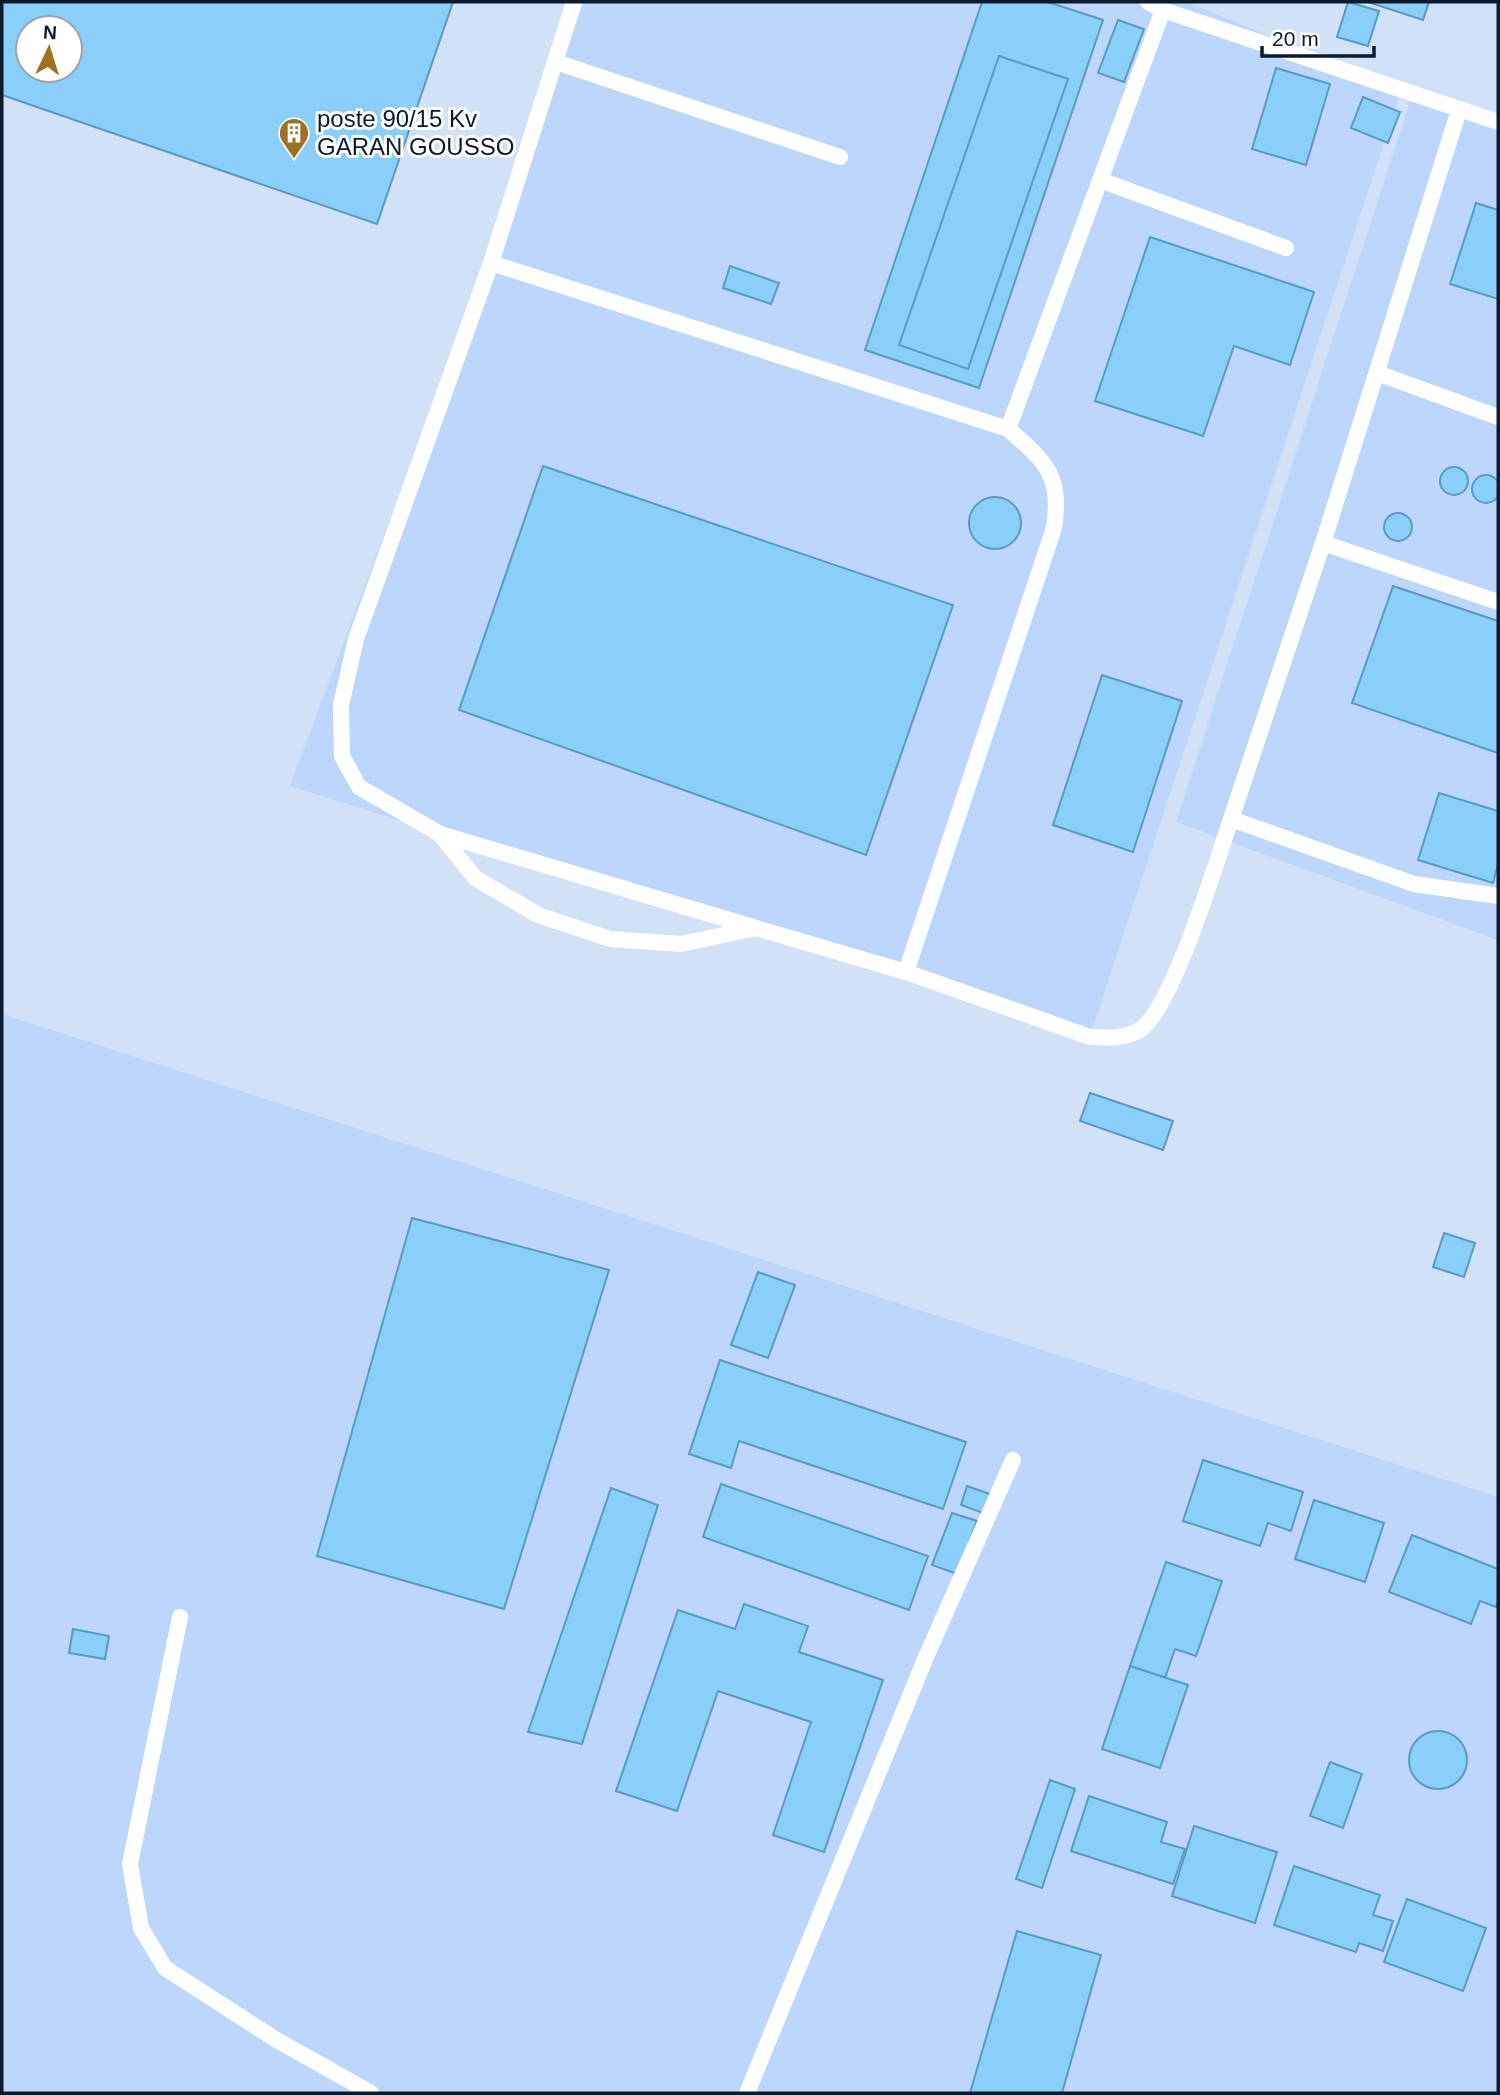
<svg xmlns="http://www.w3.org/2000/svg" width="1500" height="2095" viewBox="0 0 1500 2095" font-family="Helvetica,sans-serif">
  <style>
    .built { fill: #bdd7fc }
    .building { fill: #89cffa; stroke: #5a9ac0; stroke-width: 2; fill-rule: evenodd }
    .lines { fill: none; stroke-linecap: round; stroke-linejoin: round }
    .lane { stroke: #fff; stroke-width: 16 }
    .labels { text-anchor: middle; stroke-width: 6; stroke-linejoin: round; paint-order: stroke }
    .poi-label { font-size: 24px; fill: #0b1a2d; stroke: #fff; text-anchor: start }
  </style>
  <rect width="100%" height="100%" fill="#d1e1f7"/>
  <!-- built -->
  <g class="built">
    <path d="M584,2H1187L1401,91L1090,1037L290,786Z"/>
    <path d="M1412,95L1498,123V940L1176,822Z"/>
    <path d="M2,1014L1498,1497V2086L1496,2093H2Z"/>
  </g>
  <!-- building -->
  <g class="building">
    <path d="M2,2H453L377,224L2,95ZM28,28H70V70H28Z"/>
    <path d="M982,2H1048L1103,20L979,388L865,350Z"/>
    <path d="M1348,2L1379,11L1368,46L1337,37Z"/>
    <path d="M1368,2H1429L1423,20Z"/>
    <path d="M1118,20L1144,29L1124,82L1098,73Z"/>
    <path d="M999,56L1068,79L968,369L899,345Z"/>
    <path d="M1276,68L1330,84L1306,165L1252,149Z"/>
    <path d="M1363,97L1400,112L1388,143L1351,128Z"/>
    <path d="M1476,203L1498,210V299L1450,284Z"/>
    <path d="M1150,237L1314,292L1290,365L1234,346L1203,436L1095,401Z"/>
    <path d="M730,266L779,283L771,304L723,288Z"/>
    <path d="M543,466L953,605L866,855L459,710Z"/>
    <circle cx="1454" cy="481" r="14"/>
    <circle cx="1486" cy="489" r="14"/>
    <circle cx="995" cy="523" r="26"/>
    <circle cx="1398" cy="527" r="14"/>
    <path d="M1393,586L1498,621V753L1352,703Z"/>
    <path d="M1102,675L1182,701L1133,852L1053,825Z"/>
    <path d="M1439,793L1498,811V864L1493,883L1418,860Z"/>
    <path d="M1090,1093L1173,1121L1163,1150L1080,1121Z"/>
    <path d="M412,1218L609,1270L504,1609L317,1556Z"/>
    <path d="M1444,1233L1475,1243L1464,1277L1433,1267Z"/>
    <path d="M758,1272L795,1285L768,1358L731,1345Z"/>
    <path d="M720,1360L966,1442L943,1509L739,1441L731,1468L689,1454Z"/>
    <path d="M1203,1460L1303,1492L1291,1531L1268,1523L1260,1546L1183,1521Z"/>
    <path d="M721,1484L928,1556L909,1610L703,1537Z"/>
    <path d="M967,1486L990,1494L983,1513L961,1505Z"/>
    <path d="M611,1488L658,1505L582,1744L528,1732Z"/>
    <path d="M1314,1500L1384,1523L1365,1582L1295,1559Z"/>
    <path d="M952,1513L977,1521L957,1574L932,1565Z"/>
    <path d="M1412,1535L1498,1569V1601L1496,1607L1480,1601L1471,1624L1389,1592Z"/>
    <path d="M1166,1562L1222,1581L1196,1656L1175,1649L1165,1678L1130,1666Z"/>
    <path d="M744,1604L808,1626L799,1652L883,1680L824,1852L773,1835L811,1722L718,1691L677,1811L616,1791L678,1610L735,1629Z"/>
    <path d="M73,1629L109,1636L105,1659L69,1653Z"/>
    <path d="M1130,1666L1188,1685L1160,1768L1102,1749Z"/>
    <circle cx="1438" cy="1760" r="29"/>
    <path d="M1330,1762L1362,1774L1343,1828L1310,1816Z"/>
    <path d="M1050,1780L1075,1789L1042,1888L1016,1879Z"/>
    <path d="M1089,1796L1167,1822L1161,1842L1185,1849L1173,1884L1071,1851Z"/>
    <path d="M1194,1826L1277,1852L1255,1923L1172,1896Z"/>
    <path d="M1294,1866L1380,1895L1373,1915L1393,1921L1383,1951L1359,1943L1356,1952L1274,1925Z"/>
    <path d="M1407,1899L1486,1928L1463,1991L1384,1962Z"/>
    <path d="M1017,1931L1101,1955L1062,2093H970Z"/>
  </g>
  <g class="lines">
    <!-- lane -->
    <g class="lane">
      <path d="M574,2L491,263L356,639L341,705L342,756L359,787L440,834L475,878L538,915L610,939L681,944L756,928L906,972L1090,1037C1107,1038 1122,1039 1138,1031C1171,1014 1217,860 1231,819L1414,884L1498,896"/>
      <path d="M1148,2L1163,10L1498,122"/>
      <path d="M556,62L840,157"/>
      <path d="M1100,180L1286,248"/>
      <path d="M491,263L1008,429"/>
      <path d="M1377,373L1498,417"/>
      <path d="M1323,543L1498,602"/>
      <path d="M1231,819L1323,543L1459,110"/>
      <path d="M440,834L753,927"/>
      <path d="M906,972L1054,528C1062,475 1046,462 1008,429L1163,10"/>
      <path d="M180,1617L130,1864L141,1928L165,1968L275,2039L371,2093"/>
      <path d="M747,2093L926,1657L1013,1460"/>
    </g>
  </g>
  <!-- icons -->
  <defs>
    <g id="building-pin" transform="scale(1.575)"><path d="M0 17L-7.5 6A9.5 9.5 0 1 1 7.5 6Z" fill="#9f7223" stroke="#fff"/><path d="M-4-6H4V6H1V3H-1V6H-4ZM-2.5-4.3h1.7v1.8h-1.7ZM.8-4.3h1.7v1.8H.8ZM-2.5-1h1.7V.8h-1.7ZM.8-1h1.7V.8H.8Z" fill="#fff"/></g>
  </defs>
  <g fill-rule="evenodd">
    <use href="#building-pin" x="294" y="133"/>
  </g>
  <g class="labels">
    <!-- poi labels -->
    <g class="poi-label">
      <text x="317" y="127">poste 90/15 Kv<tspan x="317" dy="28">GARAN GOUSSO</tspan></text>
    </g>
  </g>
  <!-- border -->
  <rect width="1500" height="2095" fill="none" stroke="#0b1a2d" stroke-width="7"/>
  <!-- north arrow -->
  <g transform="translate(49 49) rotate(4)"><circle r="33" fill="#ffffff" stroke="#9da3ab" stroke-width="2"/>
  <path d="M0-5L12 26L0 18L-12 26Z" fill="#9f7223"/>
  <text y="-10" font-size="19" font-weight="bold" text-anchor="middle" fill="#0b1a2d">N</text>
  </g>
  <!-- scale -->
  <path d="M1262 46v10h112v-10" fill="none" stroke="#0b1a2d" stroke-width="3.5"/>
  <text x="1272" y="46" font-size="21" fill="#0b1a2d" stroke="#ffffff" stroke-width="5" paint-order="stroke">20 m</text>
</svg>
